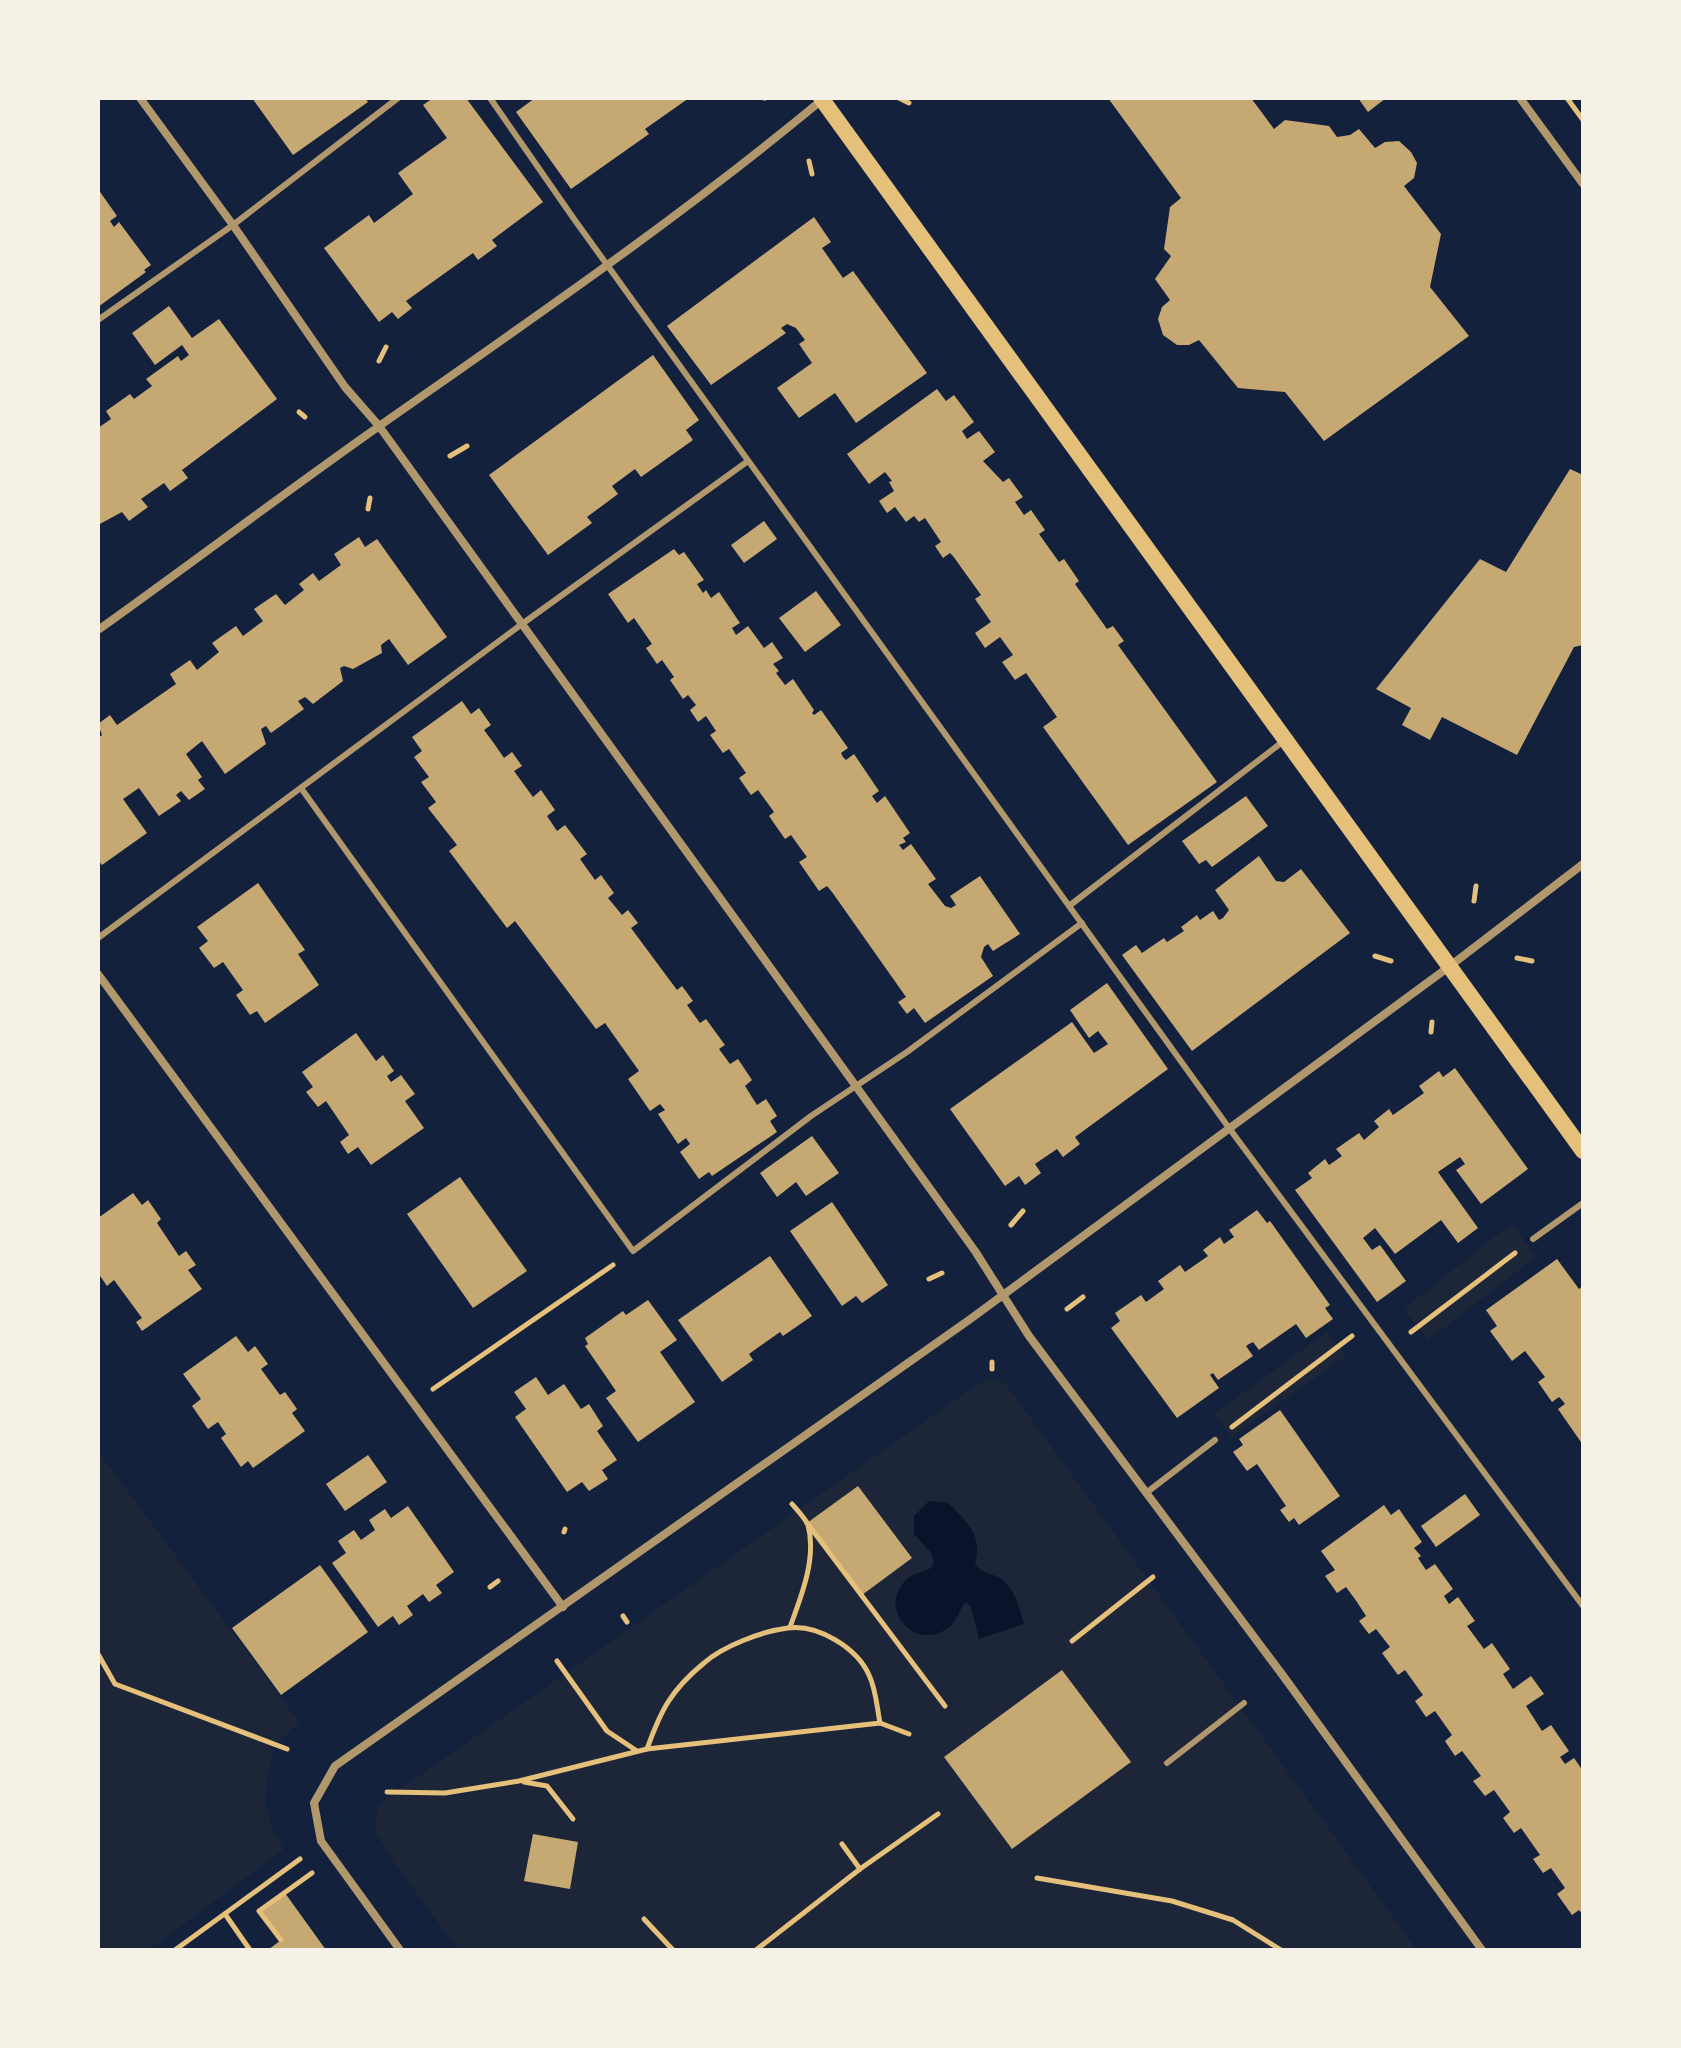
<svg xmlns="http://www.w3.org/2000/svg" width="1681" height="2048" viewBox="0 0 1681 2048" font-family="'Noto Serif',serif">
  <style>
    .green { fill: #1d2539 }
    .water { fill: #0b132b }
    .building { fill: #c6a872 }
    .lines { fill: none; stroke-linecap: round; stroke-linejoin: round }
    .path { stroke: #e5c07b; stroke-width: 5 }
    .service { stroke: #b1986c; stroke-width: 6 }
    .minor { stroke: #b1986c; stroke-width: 8 }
    .secondary { stroke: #e5c07b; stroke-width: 16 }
  </style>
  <rect width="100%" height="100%" fill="#14213d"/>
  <!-- green -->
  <g class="green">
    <path d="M1512,1223L1536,1257L1428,1340L1404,1309Z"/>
    <path d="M1327,1332L1346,1356L1232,1437L1214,1414Z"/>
    <path d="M991,1378L1004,1383L1016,1398L1417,1950H458L388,1854L376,1833L375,1817L382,1802L978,1384Z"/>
    <path d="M98,1451L299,1722L275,1745L267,1779L266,1805L271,1826L284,1849L149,1950H98Z"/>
  </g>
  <!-- water -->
  <path class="water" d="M929,1501L948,1503C967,1521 983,1536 975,1564C982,1575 995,1573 1004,1581C1015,1591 1020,1609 1024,1624L979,1639L971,1607L966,1602C958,1610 958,1622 948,1628C914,1653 875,1607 908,1578C914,1574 924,1571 931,1568L934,1562L931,1553L914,1534V1516Z"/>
  <!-- building -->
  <g class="building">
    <path d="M252,98H365L368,102L293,155Z"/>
    <path d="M433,98H466L543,202L492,240L497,246L478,260L473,253L406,301L412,308L398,319L392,312L379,322L324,248L369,215L374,223L413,194L398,173L447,138L423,105Z"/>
    <path d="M535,98H689L645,129L649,134L571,189L516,112Z"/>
    <path d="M1108,98H1251L1274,129L1285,120L1329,126L1337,137L1350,135L1359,129L1375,148L1385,142L1399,141L1411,152L1417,163L1414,178L1404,186L1441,234L1430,287L1469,336L1324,441L1285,392L1238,388L1199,340L1189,345H1177L1163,335L1158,319L1162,307L1170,300L1155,279L1171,256L1164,249L1170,207L1181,198Z"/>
    <path d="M1358,98H1386L1368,112Z"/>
    <path d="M98,189L117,216L110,221L114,227L119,222L151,265L144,270L146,272L98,307Z"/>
    <path d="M814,217L831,242L822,248L843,278L853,271L927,373L856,423L835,393L799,418L777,388L812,363L799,344L805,340L796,328L787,324L781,328L786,333L711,385L667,326Z"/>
    <path d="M169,306L192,338L219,319L277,399L182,470L188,478L170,491L164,483L141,499L148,507L129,521L122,512L98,525V428L111,419L106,411L130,394L134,399L152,386L146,379L178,356L181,361L189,355L182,345L155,365L132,333Z"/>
    <path d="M653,355L699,420L686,430L693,440L641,477L635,469L612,486L618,494L587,517L592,523L548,555L489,475Z"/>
    <path d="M937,389L946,401L954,395L974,422L962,431L967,439L979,431L995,452L983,461L1003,482L1009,478L1023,497L1015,502L1024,515L1031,510L1045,530L1039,534L1059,562L1064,559L1079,581L1075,584L1107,629L1113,626L1124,641L1118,645L1217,782L1128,845L1043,727L1057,717L1026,673L1015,680L1002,662L1013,655L1000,637L985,648L975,633L991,622L975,599L981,595L953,556L950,553L943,558L935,546L941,542L925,518L919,522L914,516L906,522L895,507L887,513L879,501L894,491L889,482L892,481L885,472L869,484L847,454Z"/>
    <path d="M1570,469L1583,475V645L1574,647L1517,755L1442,717L1430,740L1402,725L1411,708L1376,689L1480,559L1506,572Z"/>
    <path d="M764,521L777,539L744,563L731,545Z"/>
    <path d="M359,537L365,547L377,539L447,637L408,665L389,639L381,645L382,653L353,669L344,666L340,668L343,681L313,704L305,697L298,701L304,709L271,733L266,726L261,729L266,744L225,774L202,741L186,754L202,777L198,780L205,789L189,800L181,791L176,795L181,801L159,816L139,788L123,799L147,833L102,865L98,860V738L102,735L98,724L110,715L117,725L176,684L170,674L190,660L197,670L219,652L212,643L236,626L243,636L263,621L254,609L276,594L285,605L304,590L299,584L313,573L319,581L341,565L334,554Z"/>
    <path d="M674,549L679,555L684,552L704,580L697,584L703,593L706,590L711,598L719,592L740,623L732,628L736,635L748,626L764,648L772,642L783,658L773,664L779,671L776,673L785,685L793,679L814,710L812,713L814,715L821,710L848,748L841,753L843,757L846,760L854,754L879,791L872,796L877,803L885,796L910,833L903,838L906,842L899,845L903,850L911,844L936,879L928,884L945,906L951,908L956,905L950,896L980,876L1020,934L993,951L988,944L984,947L981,957L993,976L925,1023L914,1008L907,1014L898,1002L906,997L832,892L827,886L819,891L799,862L807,857L801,849L791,835L785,839L769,816L774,812L758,790L751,795L739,778L746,773L729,749L723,753L710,735L716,731L706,716L698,722L690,710L696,705L688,695L683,699L670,680L674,677L662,660L657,664L646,648L652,644L634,618L628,623L608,594Z"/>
    <path d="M816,591L841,625L805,652L779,618Z"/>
    <path d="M462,701L471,714L479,708L491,725L484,730L493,742L504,758L512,752L522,766L514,771L533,797L541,790L555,810L547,816L557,831L565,825L587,854L580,859L595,880L601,875L614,893L608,898L622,915L628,910L638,923L631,928L677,990L682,986L693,1001L687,1005L700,1023L706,1019L725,1045L719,1049L730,1064L738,1059L752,1080L745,1086L757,1105L766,1099L777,1116L770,1121L777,1132L712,1176L709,1172L699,1179L680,1152L690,1144L686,1138L678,1144L658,1114L665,1110L660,1104L650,1111L628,1079L639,1071L605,1023L596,1029L515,921L507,928L449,851L457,845L428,808L436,802L421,782L429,777L414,757L422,751L412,737Z"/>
    <path d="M1246,796L1268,826L1212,867L1206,860L1199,864L1182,841Z"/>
    <path d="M1259,856L1276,881L1284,882L1301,869L1350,933L1192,1051L1122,955L1136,945L1142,953L1164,938L1167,942L1184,931L1181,927L1197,915L1200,920L1213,911L1219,920L1223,918L1229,910L1215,890Z"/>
    <path d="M258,883L305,950L298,954L319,985L265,1023L257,1011L250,1015L236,995L243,990L223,962L214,968L199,948L208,941L197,927Z"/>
    <path d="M1107,983L1168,1069L1075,1137L1080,1144L1063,1157L1057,1149L1035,1164L1041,1173L1025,1185L1019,1176L1005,1186L950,1109L1072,1022L1094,1053L1108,1044L1098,1031L1089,1038L1070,1010Z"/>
    <path d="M356,1033L376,1061L383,1055L394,1071L387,1076L391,1082L401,1075L415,1094L405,1101L424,1128L371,1165L358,1147L348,1154L340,1142L349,1135L326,1101L318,1107L306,1092L313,1087L302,1072Z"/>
    <path d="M1455,1068L1528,1169L1481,1204L1456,1170L1465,1164L1460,1157L1438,1172L1478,1228L1458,1243L1441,1220L1395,1254L1375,1228L1363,1238L1372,1250L1380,1245L1406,1281L1377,1302L1295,1190L1312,1178L1308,1173L1325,1159L1329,1165L1342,1156L1336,1149L1359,1133L1364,1140L1379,1127L1374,1121L1389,1109L1393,1115L1424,1093L1419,1086L1439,1071L1443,1077Z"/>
    <path d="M812,1136L839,1173L806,1196L796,1182L777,1197L760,1173Z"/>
    <path d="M460,1177L527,1271L473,1308L407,1214Z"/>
    <path d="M133,1193L142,1205L148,1200L161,1219L157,1223L179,1256L186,1251L196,1265L188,1270L202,1289L142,1331L136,1322L142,1318L114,1280L107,1286L98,1273V1218Z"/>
    <path d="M832,1202L888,1285L862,1303L856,1296L842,1306L790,1231Z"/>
    <path d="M1257,1210L1267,1223L1270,1221L1330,1305L1325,1308L1333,1319L1306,1338L1296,1324L1259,1350L1253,1342L1249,1344L1246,1346L1253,1356L1218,1380L1213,1373L1210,1375L1219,1388L1177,1418L1111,1328L1120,1321L1115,1313L1141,1295L1146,1302L1164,1289L1158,1281L1180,1265L1185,1272L1208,1256L1203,1250L1220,1237L1224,1244L1234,1237L1229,1230Z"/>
    <path d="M770,1256L812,1316L783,1336L780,1332L749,1354L753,1360L722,1382L678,1320Z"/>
    <path d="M1557,1259L1579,1289L1583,1286V1445L1558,1409L1565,1404L1562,1400L1559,1397L1552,1402L1538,1382L1545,1377L1525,1351L1512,1361L1490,1331L1497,1326L1486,1310Z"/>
    <path d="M648,1300L677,1340L660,1352L695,1402L638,1442L606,1398L616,1391L585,1346L588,1344L585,1338L623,1311L626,1315Z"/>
    <path d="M236,1336L248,1352L255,1346L268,1364L261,1369L280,1395L285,1392L297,1409L292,1413L305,1431L253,1468L248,1461L241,1467L221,1438L226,1434L218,1422L208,1429L192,1406L201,1399L183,1374Z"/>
    <path d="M536,1377L548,1395L564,1384L581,1409L589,1404L603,1426L597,1431L617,1460L602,1470L608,1479L589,1491L582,1482L567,1492L515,1417L526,1409L514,1392Z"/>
    <path d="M1280,1410L1340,1496L1299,1525L1294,1518L1289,1522L1280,1510L1286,1506L1257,1464L1247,1471L1233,1452L1243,1445L1239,1439Z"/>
    <path d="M368,1455L387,1482L345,1511L326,1484Z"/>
    <path d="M858,1486L912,1558L862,1595L807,1523Z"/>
    <path d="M1465,1494L1480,1515L1436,1547L1421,1526Z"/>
    <path d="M1384,1505L1391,1515L1399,1509L1422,1542L1414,1548L1421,1556L1418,1558L1426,1570L1435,1564L1453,1589L1444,1596L1449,1604L1458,1597L1475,1621L1467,1626L1484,1649L1492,1643L1510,1669L1503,1674L1513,1689L1531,1676L1544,1694L1526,1706L1542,1731L1551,1725L1569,1751L1560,1757L1565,1764L1574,1758L1583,1771V1915L1579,1910L1572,1915L1557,1894L1565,1888L1551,1868L1543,1873L1533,1859L1540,1855L1521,1828L1514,1833L1503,1818L1510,1812L1494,1790L1485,1796L1473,1781L1481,1776L1472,1764L1462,1751L1455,1756L1445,1741L1452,1735L1435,1711L1426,1717L1415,1701L1423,1695L1405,1670L1398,1675L1382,1653L1390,1647L1376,1629L1369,1634L1359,1621L1366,1616L1357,1602L1346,1587L1337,1593L1325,1576L1335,1570L1321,1551Z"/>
    <path d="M408,1506L454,1572L436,1585L442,1593L429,1602L423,1594L407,1606L413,1615L399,1625L393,1616L378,1627L332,1563L346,1553L338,1541L354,1530L361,1540L375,1530L369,1520L385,1509L391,1518Z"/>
    <path d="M320,1565L368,1632L281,1695L232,1628Z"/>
    <path d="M1062,1670L1131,1762L1012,1849L944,1757Z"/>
    <path d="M533,1834L578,1842L570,1889L524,1881Z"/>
    <path d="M285,1893L326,1950H268L281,1940L259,1911Z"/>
  </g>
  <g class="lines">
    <!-- path -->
    <g class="path">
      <path d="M764,98H765"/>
      <path d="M899,98L909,103"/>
      <path d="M1567,98L1583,120"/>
      <path d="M809,161L812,174"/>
      <path d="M379,361L386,347"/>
      <path d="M299,412L305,417"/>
      <path d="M450,456L467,446"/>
      <path d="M368,509L370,498"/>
      <path d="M1474,901L1476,886"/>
      <path d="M1375,956L1391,961"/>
      <path d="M1517,958L1532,961"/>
      <path d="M1431,1032L1432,1022"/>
      <path d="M1011,1225L1023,1211"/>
      <path d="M929,1279L942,1273"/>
      <path d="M1067,1309L1083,1297"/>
      <path d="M1411,1332L1515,1253"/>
      <path d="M992,1362V1369"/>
      <path d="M433,1389L613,1265"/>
      <path d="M1232,1427L1352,1336"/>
      <path d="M807,1523L945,1706"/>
      <path d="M564,1532L565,1529"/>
      <path d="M490,1587L498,1581"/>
      <path d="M623,1616L627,1622"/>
      <path d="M790,1627C801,1597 817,1558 808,1525C805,1518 797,1510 792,1504"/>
      <path d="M1072,1641L1153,1577"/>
      <path d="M98,1654L115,1684L287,1749"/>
      <path d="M557,1661L607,1731L637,1751"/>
      <path d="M647,1749C661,1710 671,1690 704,1663C723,1646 763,1631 788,1628C818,1624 857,1648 869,1675C876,1689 877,1708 880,1723"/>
      <path d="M524,1782L547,1786L573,1819"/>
      <path d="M387,1792L445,1793L519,1781L647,1749L880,1723L909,1734"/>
      <path d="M842,1844L860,1869"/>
      <path d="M1037,1878L1172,1901L1233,1920L1281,1950"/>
      <path d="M225,1914L250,1950"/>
      <path d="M644,1919L673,1950"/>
      <path d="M281,1940L259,1911L312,1873"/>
      <path d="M175,1950L300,1859"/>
      <path d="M756,1950L860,1869L938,1814"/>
    </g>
    <!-- service -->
    <g class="service">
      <path d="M490,98L574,219L1229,1128L1583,1606"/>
      <path d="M98,320L233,225L398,98"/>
      <path d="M301,788L633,1251L811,1116L907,1052L1082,923"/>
      <path d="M1069,906L1285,740"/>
      <path d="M98,938L522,624L748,461"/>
      <path d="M1533,1239L1583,1203"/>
      <path d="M1146,1493L1215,1440"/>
      <path d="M1167,1763L1244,1703"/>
    </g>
    <!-- minor -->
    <g class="minor">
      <path d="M140,98L233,225L345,387L379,426L975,1251L1029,1336L1284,1677L1482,1950"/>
      <path d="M1520,98L1583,184"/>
      <path d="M98,630C192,563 284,493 378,427C529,321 681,217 823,99"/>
      <path d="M98,974L563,1607"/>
      <path d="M400,1950L321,1841L314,1803L335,1766L969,1320L1450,966L1583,864"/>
    </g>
    <!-- secondary -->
    <path class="secondary" d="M821,98L1583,1151"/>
  </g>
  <!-- border -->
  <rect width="1681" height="2048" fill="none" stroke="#f6f1e7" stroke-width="200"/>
</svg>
